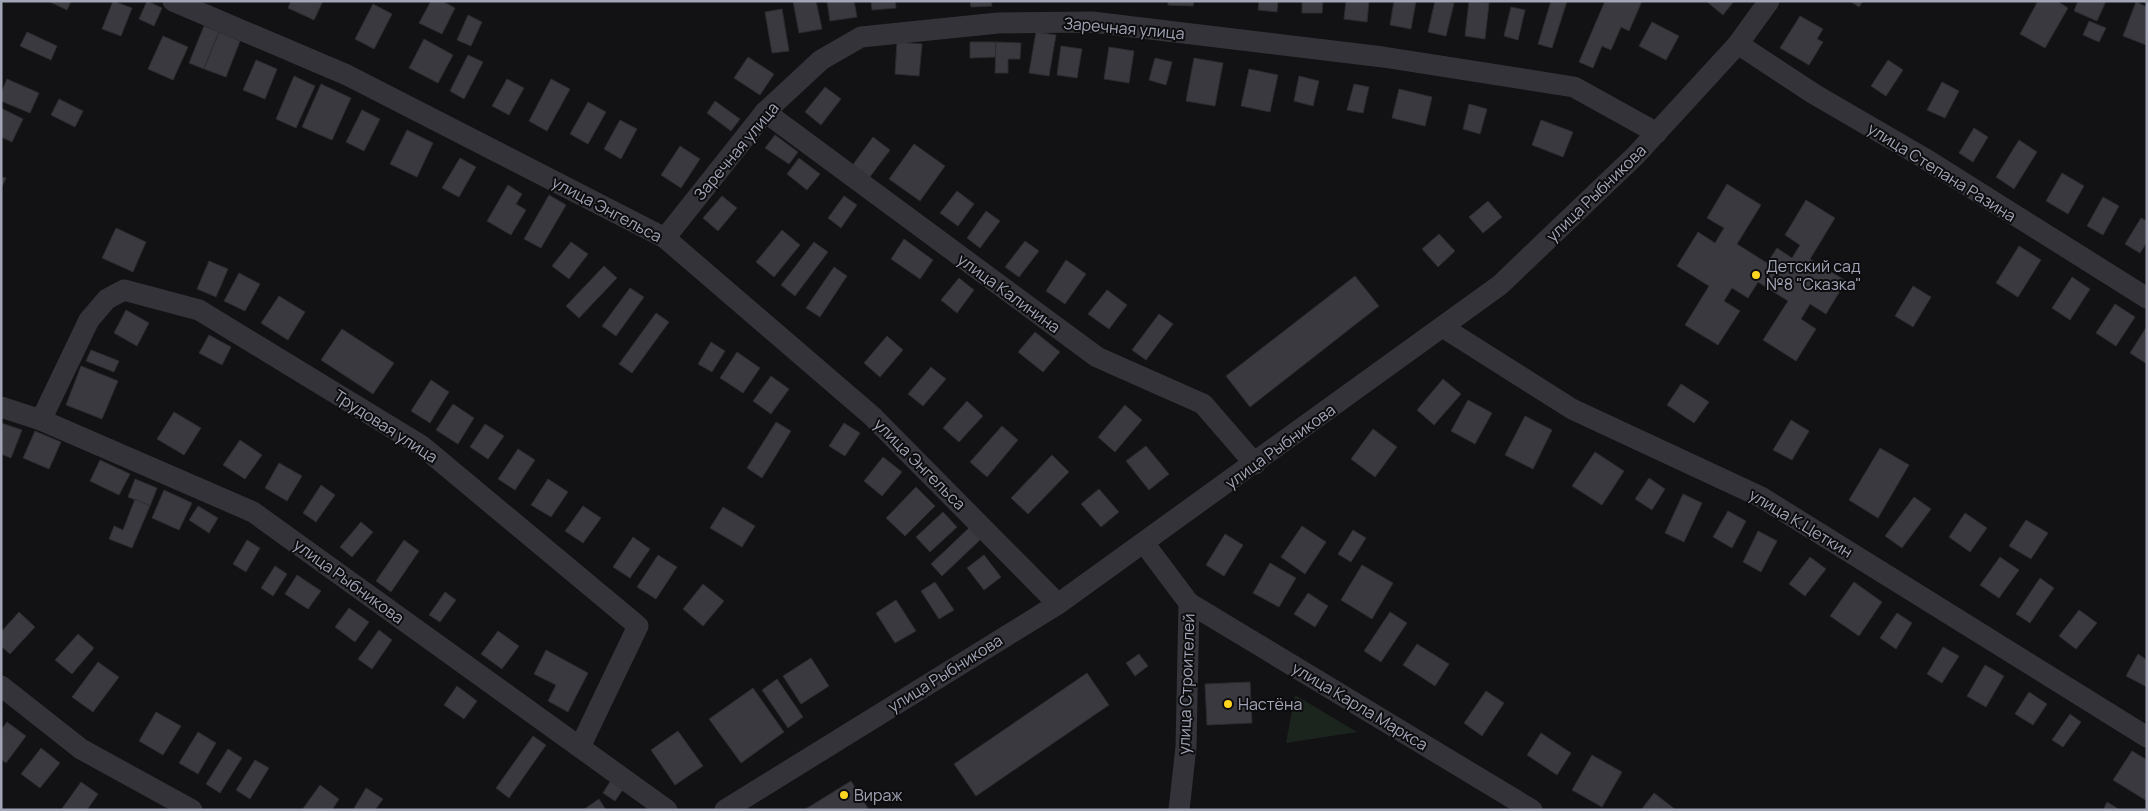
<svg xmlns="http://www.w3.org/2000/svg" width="2148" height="811" viewBox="0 0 2148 811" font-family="Manrope,sans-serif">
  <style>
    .green { fill: #1c241e }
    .building { fill: #39393f; stroke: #2c2c30 }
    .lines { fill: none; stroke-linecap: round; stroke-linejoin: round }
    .minor { stroke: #333339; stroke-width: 21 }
    .poi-dot { fill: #ffd51f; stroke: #0d0d0f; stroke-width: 2 }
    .labels { text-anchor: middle; stroke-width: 4; stroke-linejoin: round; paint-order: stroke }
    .street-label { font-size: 16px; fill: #a2a5b6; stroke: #0d0d0f }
    .poi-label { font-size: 16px; fill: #a2a5b6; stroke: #0d0d0f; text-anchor: start }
  </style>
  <rect width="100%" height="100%" fill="#121214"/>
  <!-- green -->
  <path class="green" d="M1295,695L1357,732L1286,743Z"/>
  <!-- building -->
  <g class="building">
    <path d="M48,1H71L67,10Z"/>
    <path d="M113,1L132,8L121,36L102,29Z"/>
    <path d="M147,1L162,8L154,26L139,19Z"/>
    <path d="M291,1H323L314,20L288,8Z"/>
    <path d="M431,1H442L455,8L442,34L419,23Z"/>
    <path d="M793,1H816L822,29L799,33Z"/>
    <path d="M827,1H854L857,17L830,21Z"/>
    <path d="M871,1H895L896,8L872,10Z"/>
    <path d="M970,1H991L992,6L971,7Z"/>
    <path d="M1168,1H1194L1193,6L1168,5Z"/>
    <path d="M1259,1H1278L1277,12L1258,10Z"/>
    <path d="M1302,1H1323L1322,13H1302Z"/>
    <path d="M1346,1H1369L1367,22L1344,19Z"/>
    <path d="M1394,1H1416L1411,29L1390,25Z"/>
    <path d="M1435,1L1454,3L1446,36L1428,32Z"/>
    <path d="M1469,1L1489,3L1485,39L1465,36Z"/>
    <path d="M1551,1H1567L1552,48L1538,44Z"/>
    <path d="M1605,1H1642L1629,31L1621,27L1611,50L1602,46L1593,68L1579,62Z"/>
    <path d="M1706,1H1734L1723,15Z"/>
    <path d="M1850,1H1863L1859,7Z"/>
    <path d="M2038,1H2057L2068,8L2045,48L2020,34Z"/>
    <path d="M2078,1H2106L2097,21L2074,11Z"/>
    <path d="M2136,2L2147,7L2146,45L2123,36Z"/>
    <path d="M373,4L392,14L374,49L355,39Z"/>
    <path d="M1511,7L1525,10L1518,40L1504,36Z"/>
    <path d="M782,9L789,51L772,53L765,12Z"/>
    <path d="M468,15L482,22L471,46L457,40Z"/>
    <path d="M1800,16L1823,29L1817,39L1823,42L1809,65L1780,48Z"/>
    <path d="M2089,21L2106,28L2099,42L2083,35Z"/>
    <path d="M1652,22L1679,36L1666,60L1639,46Z"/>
    <path d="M204,26L219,32L204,69L189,63Z"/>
    <path d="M27,32L57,46L51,60L20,46Z"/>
    <path d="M219,32L240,41L226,77L204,69Z"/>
    <path d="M1036,32L1056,35L1049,76L1029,73Z"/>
    <path d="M163,36L188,47L173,80L148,69Z"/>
    <path d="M424,39L453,55L438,83L409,68Z"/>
    <path d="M897,42L922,44L919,76L895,74Z"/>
    <path d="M970,42H996V57L970,58Z"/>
    <path d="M996,42L1021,43L1020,59H1008V73H995Z"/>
    <path d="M1061,46L1082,49L1077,78L1057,75Z"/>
    <path d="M1109,47L1134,51L1129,83L1104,79Z"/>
    <path d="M468,55L483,62L464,99L450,91Z"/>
    <path d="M748,57L774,74L760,95L734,78Z"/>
    <path d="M1155,58L1172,62L1166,85L1149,80Z"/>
    <path d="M1194,58L1223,63L1215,106L1186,101Z"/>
    <path d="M256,60L277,69L265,99L243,90Z"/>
    <path d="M1888,60L1903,70L1886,96L1871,86Z"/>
    <path d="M1249,69L1278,75L1270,112L1241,106Z"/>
    <path d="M294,76L315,86L296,128L276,119Z"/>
    <path d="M1299,76L1319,81L1313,106L1294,101Z"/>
    <path d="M7,79L39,93L30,113L1,101V93Z"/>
    <path d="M507,79L524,88L509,115L492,106Z"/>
    <path d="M551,79L570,89L547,131L529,121Z"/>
    <path d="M1942,82L1959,91L1945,118L1927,110Z"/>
    <path d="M321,84L351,98L332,140L302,127Z"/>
    <path d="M1354,84L1369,87L1363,113L1347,110Z"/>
    <path d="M825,87L841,99L821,125L805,112Z"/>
    <path d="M1399,89L1432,97L1425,126L1392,118Z"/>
    <path d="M59,99L83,111L75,127L51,115Z"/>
    <path d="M715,101L740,119L731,131L707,113Z"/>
    <path d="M588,102L606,112L588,144L570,134Z"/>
    <path d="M1469,104L1487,109L1480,134L1463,129Z"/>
    <path d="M1,108L23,119L12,142L1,137Z"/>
    <path d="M362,110L380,119L364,151L346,142Z"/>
    <path d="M620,120L637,129L621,159L604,149Z"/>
    <path d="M1541,120L1573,132L1563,157L1532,145Z"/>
    <path d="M1974,128L1988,137L1973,162L1959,153Z"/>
    <path d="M407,130L433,143L417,177L390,164Z"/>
    <path d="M775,135L798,152L789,164L765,148Z"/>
    <path d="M873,137L890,150L869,178L852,166Z"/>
    <path d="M2019,140L2037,152L2014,189L1996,177Z"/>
    <path d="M914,144L945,166L920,201L889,179Z"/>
    <path d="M680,146L700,159L681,188L661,175Z"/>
    <path d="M460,158L476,167L459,197L442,188Z"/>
    <path d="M799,158L820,174L807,190L787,174Z"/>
    <path d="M2062,173L2084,186L2068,214L2046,201Z"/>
    <path d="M1,177L6,178L1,189Z"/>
    <path d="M1727,184L1761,205L1737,244L1767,263L1777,248L1792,258L1800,245L1785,235L1806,200L1835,218L1810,259L1846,281L1826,314L1810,304L1801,319L1816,329L1796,361L1763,340L1788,301L1758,282L1748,298L1732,288L1724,301L1740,311L1718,345L1685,325L1709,286L1677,266L1698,232L1715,243L1724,228L1707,218Z"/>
    <path d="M508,185L522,194L516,204L526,210L511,235L487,221Z"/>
    <path d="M957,191L974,204L958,226L940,213Z"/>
    <path d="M549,195L566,205L541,248L524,239Z"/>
    <path d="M722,196L737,208L718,231L703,218Z"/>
    <path d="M844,196L857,205L841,228L828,218Z"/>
    <path d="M2103,197L2119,206L2103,235L2087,226Z"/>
    <path d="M1488,201L1502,217L1483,233L1469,217Z"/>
    <path d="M986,211L1000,221L980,248L967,238Z"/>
    <path d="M2141,218L2147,221V242L2140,253L2125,244Z"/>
    <path d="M116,228L146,242L133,272L102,258Z"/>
    <path d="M782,230L800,245L774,277L756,262Z"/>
    <path d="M1439,234L1455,251L1438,267L1422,249Z"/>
    <path d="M904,239L933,260L920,279L891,259Z"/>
    <path d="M1025,241L1039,251L1019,277L1005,267Z"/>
    <path d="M571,242L588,254L569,279L552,266Z"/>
    <path d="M814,242L828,252L795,296L781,285Z"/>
    <path d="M2019,246L2041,260L2018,297L1996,283Z"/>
    <path d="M1066,260L1086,274L1065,304L1046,291Z"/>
    <path d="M209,261L228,269L216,297L197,289Z"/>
    <path d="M604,266L617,278L579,318L566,306Z"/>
    <path d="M834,267L847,276L820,317L806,308Z"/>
    <path d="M239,273L260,284L245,311L224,301Z"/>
    <path d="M1355,276L1379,306L1250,407L1226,376Z"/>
    <path d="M2072,277L2090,289L2070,320L2052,308Z"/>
    <path d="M959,278L974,290L957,313L941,300Z"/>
    <path d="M1913,286L1931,297L1913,327L1895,316Z"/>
    <path d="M630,288L644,297L616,336L602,326Z"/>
    <path d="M1107,290L1127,305L1109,329L1088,314Z"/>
    <path d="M279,296L305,312L288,340L261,323Z"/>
    <path d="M2115,304L2135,317L2116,346L2096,333Z"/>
    <path d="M126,310L149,323L137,346L114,333Z"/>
    <path d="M656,313L669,322L632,373L619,364Z"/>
    <path d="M1159,314L1173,324L1146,360L1132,350Z"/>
    <path d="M2147,326V364L2130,353Z"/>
    <path d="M342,329L394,363L373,394L321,360Z"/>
    <path d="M1035,332L1060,352L1043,372L1018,352Z"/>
    <path d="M209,335L231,347L222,365L199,353Z"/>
    <path d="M887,336L903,350L880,377L864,363Z"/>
    <path d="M711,342L725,351L712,372L698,364Z"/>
    <path d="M91,350L119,361L114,372L86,361Z"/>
    <path d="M737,352L760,368L743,393L720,378Z"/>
    <path d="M81,366L118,381L102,419L66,405Z"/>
    <path d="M931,367L946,379L923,406L908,394Z"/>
    <path d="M771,376L789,389L771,414L753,401Z"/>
    <path d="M1443,379L1461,394L1434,425L1417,410Z"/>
    <path d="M431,380L449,392L430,423L411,411Z"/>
    <path d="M1681,384L1709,402L1694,423L1667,405Z"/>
    <path d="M1468,400L1492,413L1475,444L1451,431Z"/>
    <path d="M967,401L983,416L959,442L943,428Z"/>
    <path d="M453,404L474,418L458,444L436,430Z"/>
    <path d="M1125,405L1142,420L1115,452L1098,437Z"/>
    <path d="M174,412L201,428L184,455L157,439Z"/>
    <path d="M1525,416L1552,430L1533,469L1505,455Z"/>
    <path d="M1791,420L1809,431L1792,460L1773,450Z"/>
    <path d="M776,422L791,431L762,478L747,468Z"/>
    <path d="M1,423L22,430L11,458L1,454Z"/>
    <path d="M844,423L860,433L845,456L829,446Z"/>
    <path d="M485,424L504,436L488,459L470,447Z"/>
    <path d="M1002,426L1018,440L987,477L970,462Z"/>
    <path d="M1373,429L1397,447L1375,477L1351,459Z"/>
    <path d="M35,431L61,442L49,469L23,458Z"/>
    <path d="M240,440L262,455L245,479L223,465Z"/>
    <path d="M1146,446L1169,474L1149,490L1126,461Z"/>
    <path d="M1880,448L1909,465L1878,518L1849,500Z"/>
    <path d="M518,449L535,460L515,490L498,479Z"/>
    <path d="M1595,452L1624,471L1602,505L1572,486Z"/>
    <path d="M1052,455L1069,472L1028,514L1011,498Z"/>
    <path d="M883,457L902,472L882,496L864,481Z"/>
    <path d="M100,460L130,474L119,495L90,481Z"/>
    <path d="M279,463L302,476L287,501L265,488Z"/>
    <path d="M1649,478L1665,489L1652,510L1635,499Z"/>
    <path d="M135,479L157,488L150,506L128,497Z"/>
    <path d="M548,479L568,492L551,517L531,505Z"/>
    <path d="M321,485L335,495L316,522L303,513Z"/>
    <path d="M916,487L935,506L905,536L886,518Z"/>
    <path d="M1099,489L1119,512L1101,527L1081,504Z"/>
    <path d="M164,490L192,503L179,530L152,518Z"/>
    <path d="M1683,494L1702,503L1684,542L1665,533Z"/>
    <path d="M1914,497L1931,509L1902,548L1885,536Z"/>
    <path d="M135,499L150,506L132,548L109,539L114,526L123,530Z"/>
    <path d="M198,506L218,518L209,533L189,520Z"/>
    <path d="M583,506L601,518L583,543L565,531Z"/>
    <path d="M723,507L755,526L742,547L710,528Z"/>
    <path d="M1728,511L1746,521L1732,548L1713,537Z"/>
    <path d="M943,512L957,527L930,552L916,537Z"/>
    <path d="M1965,513L1987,528L1970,552L1949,537Z"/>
    <path d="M2026,520L2048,533L2031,559L2009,546Z"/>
    <path d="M361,522L373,532L352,557L340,547Z"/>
    <path d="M1302,526L1326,542L1305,574L1281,557Z"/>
    <path d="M970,527L981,539L942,576L931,564Z"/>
    <path d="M1353,530L1366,538L1351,562L1338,554Z"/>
    <path d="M1758,531L1777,541L1761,572L1743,562Z"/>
    <path d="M1225,534L1243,545L1224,576L1206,565Z"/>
    <path d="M633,537L650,549L630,578L613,567Z"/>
    <path d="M247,540L260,548L246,572L233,564Z"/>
    <path d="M404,540L419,551L391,592L376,581Z"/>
    <path d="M658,555L677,567L656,599L637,587Z"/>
    <path d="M984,555L1001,577L984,590L967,568Z"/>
    <path d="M1810,557L1826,569L1805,596L1789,584Z"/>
    <path d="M2000,557L2019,570L1999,598L1980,585Z"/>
    <path d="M1270,563L1296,578L1279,607L1253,593Z"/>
    <path d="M1362,565L1393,583L1372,619L1341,600Z"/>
    <path d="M275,566L287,574L273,596L261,588Z"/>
    <path d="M297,575L321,591L308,609L285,594Z"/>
    <path d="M2040,578L2054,588L2030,623L2016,614Z"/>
    <path d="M935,582L954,610L939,619L921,591Z"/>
    <path d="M1854,582L1882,602L1859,636L1830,616Z"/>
    <path d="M703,584L724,601L703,626L683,609Z"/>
    <path d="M445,592L456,600L440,622L429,615Z"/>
    <path d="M1308,593L1328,606L1315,627L1294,614Z"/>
    <path d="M896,600L916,631L895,643L876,613Z"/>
    <path d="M349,608L369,622L355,642L335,627Z"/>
    <path d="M2079,610L2097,623L2076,649L2059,636Z"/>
    <path d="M19,612L35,627L10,654L1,646V632Z"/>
    <path d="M1390,612L1407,623L1381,662L1364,651Z"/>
    <path d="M1897,613L1912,623L1896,649L1880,638Z"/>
    <path d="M379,630L392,640L372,669L358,659Z"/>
    <path d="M498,631L519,646L502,669L481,654Z"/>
    <path d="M78,634L94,648L72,674L55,660Z"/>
    <path d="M1417,644L1449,664L1435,686L1403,665Z"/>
    <path d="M1943,647L1959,656L1942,683L1927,674Z"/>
    <path d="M546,650L588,673L568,712L548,701L556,685L534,674Z"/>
    <path d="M1139,654L1148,666L1135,676L1126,663Z"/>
    <path d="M2138,654L2147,660V687L2126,676Z"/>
    <path d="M811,658L829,686L801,704L783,676Z"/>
    <path d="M98,662L119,677L93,712L72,697Z"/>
    <path d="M1985,665L2004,676L1986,707L1967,696Z"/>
    <path d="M1087,673L1109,705L976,796L954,764Z"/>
    <path d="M777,679L803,717L788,728L762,690Z"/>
    <path d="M1250,682L1252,723L1207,725L1205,684Z"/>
    <path d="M457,686L477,701L464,719L444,705Z"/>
    <path d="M753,688L784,732L741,763L709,719Z"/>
    <path d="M1486,691L1504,703L1482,736L1464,723Z"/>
    <path d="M2029,692L2047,704L2033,725L2015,714Z"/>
    <path d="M156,712L181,726L163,755L139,741Z"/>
    <path d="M2070,714L2081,722L2063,747L2052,740Z"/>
    <path d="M7,722L26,736L6,763L1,759V730Z"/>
    <path d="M678,731L703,766L675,785L651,750Z"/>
    <path d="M198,732L216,743L198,774L179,763Z"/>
    <path d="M1541,733L1571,753L1557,775L1527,755Z"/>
    <path d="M533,736L546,745L509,798L496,788Z"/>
    <path d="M41,748L60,763L40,788L21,774Z"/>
    <path d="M228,749L242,758L220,793L206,784Z"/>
    <path d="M2132,751L2147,760V801L2113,780Z"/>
    <path d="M1592,755L1622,772L1602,807L1572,790Z"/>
    <path d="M255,760L269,768L250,799L236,790Z"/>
    <path d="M611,780L624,788L615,801L603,793Z"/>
    <path d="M851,781L869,810H804Z"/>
    <path d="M81,782L98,794L87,810H61Z"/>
    <path d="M320,785L339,799L332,810H302Z"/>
    <path d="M366,788L383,799L375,810H353Z"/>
    <path d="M1654,793L1676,810H1641Z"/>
    <path d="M599,799L606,810H583Z"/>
    <path d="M2107,802L2120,810H2103Z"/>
  </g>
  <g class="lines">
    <!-- minor -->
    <g class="minor">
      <path d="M173,1L347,75L665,238L872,416L1058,604"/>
      <path d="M1738,44L1814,94L1924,158L2147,298"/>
      <path d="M765,112L1097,357L1203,404L1255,464"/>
      <path d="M665,238L765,112L821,60L861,37L998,23L1092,22L1383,57L1574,87L1657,133"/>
      <path d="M1444,328L1572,409L1761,497L2147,737"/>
      <path d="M1,407L41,420L253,512L667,810"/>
      <path d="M41,420L89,320L107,299L124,290L199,310L422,446L638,626L580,747"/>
      <path d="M1144,543L1189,603L1186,747L1179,810"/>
      <path d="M1189,603L1532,810"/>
      <path d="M1,686L81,749L192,810"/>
      <path d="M725,810L1058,604L1500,285L1636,155L1738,44L1769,1"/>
    </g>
  </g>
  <!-- markers -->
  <g class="poi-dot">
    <circle cx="1756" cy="275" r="5"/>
    <circle cx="1228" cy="704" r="5"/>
    <circle cx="844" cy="795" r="5"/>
  </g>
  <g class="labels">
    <!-- street labels -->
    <g class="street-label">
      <text transform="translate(1124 28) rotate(5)" y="6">Заречная улица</text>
      <text transform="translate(736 151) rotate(-50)" y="6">Заречная улица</text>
      <text transform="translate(1942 172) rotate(32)" y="6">улица Степана Разина</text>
      <text transform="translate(1596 193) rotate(-44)" y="6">улица Рыбникова</text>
      <text transform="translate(607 209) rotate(28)" y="6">улица Энгельса</text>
      <text transform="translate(1009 293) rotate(36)" y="6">улица Калинина</text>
      <text transform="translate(386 426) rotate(33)" y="6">Трудовая улица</text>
      <text transform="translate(1280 446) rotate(-36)" y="6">улица Рыбникова</text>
      <text transform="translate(920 464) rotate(45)" y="6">улица Энгельса</text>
      <text transform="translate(1801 523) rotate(31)" y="6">улица К.Цеткин</text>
      <text transform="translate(349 581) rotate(36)" y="6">улица Рыбникова</text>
      <text transform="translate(945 673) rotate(-32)" y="6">улица Рыбникова</text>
      <text transform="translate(1186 684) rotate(-88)" y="6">улица Строителей</text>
      <text transform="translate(1360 706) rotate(31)" y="6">улица Карла Маркса</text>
    </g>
    <!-- poi labels -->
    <g class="poi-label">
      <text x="1766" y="272">Детский сад<tspan x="1766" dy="18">№8 "Сказка"</tspan></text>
      <text x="1238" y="710">Настёна</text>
      <text x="854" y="801">Вираж</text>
    </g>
  </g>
  <!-- border -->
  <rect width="2148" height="811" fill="none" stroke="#a2a5b6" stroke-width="5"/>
</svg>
